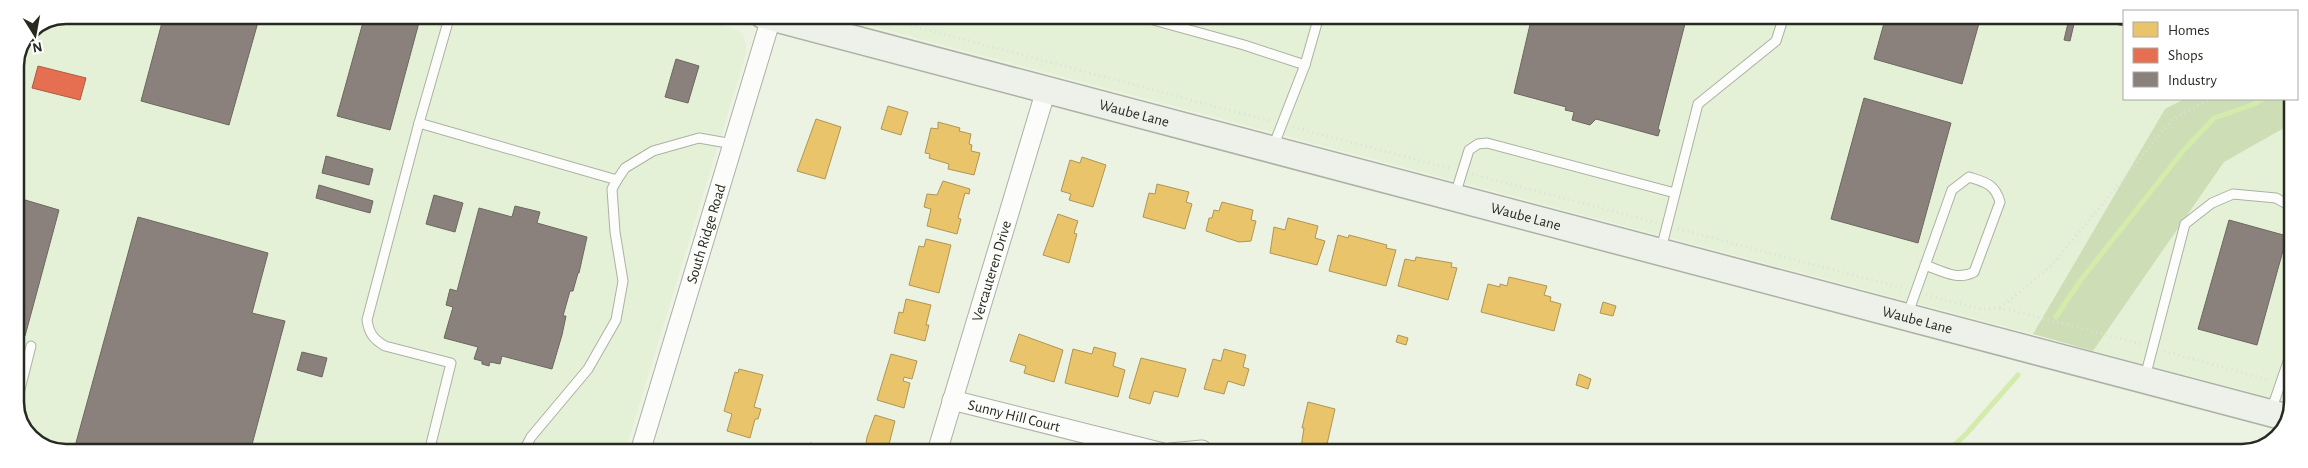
<svg xmlns="http://www.w3.org/2000/svg" width="2308" height="468" viewBox="0 0 2308 468" font-family="'Alegreya Sans',sans-serif">
  <style>
    .built { fill: #e5f1d6 }
    .green { fill: #cdddb5 }
    .homes { fill: #e9c46a; stroke: #ae9654 }
    .shops { fill: #e76f51; stroke: #ad5a42 }
    .industry { fill: #8a817c; stroke: #6c6760 }
    .lines { fill: none; stroke-linecap: round; stroke-linejoin: round }
    .stream { stroke: #d3ecab; stroke-width: 5 }
    .service-casing { stroke: #acb1a5; stroke-width: 11 }
    .minor-casing { stroke: #acb1a5; stroke-width: 21 }
    .secondary-casing { stroke: #acb1a5; stroke-width: 29 }
    .path { stroke: #dddfda; stroke-width: 3; stroke-dasharray: 1 4; stroke-linecap: butt }
    .service { stroke: #fcfdfb; stroke-width: 9 }
    .minor { stroke: #fcfdfb; stroke-width: 19 }
    .secondary { stroke: #eef0ea; stroke-width: 26 }
    .labels { text-anchor: middle; stroke-width: 5; stroke-linejoin: round; paint-order: stroke }
    .street-label { font-size: 15px; fill: #262a20; stroke: #fff }
    .rim { fill: none; stroke: #262a20; stroke-width: 2.5 }
  </style>
  <rect width="100%" height="100%" fill="#ecf3e3"/>
  <!-- built -->
  <g class="built">
    <path d="M66,15H688L738,30L743,35L747,50L625,452H56L28,436L15,409V66L30,30Z"/>
    <path d="M829,15L2124,16V99H2184L2165,110L2033,334Z"/>
    <path d="M2293,123L2292,403L2093,351L2224,162Z"/>
  </g>
  <!-- green -->
  <path class="green" d="M2184,99H2293V123L2224,162L2093,351L2033,334L2165,109Z"/>
  <!-- homes -->
  <g class="homes">
    <path d="M888,106L908,112L901,135L881,129Z"/>
    <path d="M816,119L841,127L825,179L797,171Z"/>
    <path d="M938,122L960,128L959,131L971,134L969,144L972,145L971,151L980,153L974,175L948,169L949,164L929,158L930,154L925,153L931,128L938,129Z"/>
    <path d="M1082,157L1106,165L1093,207L1069,200L1071,194L1061,191L1070,160L1080,163Z"/>
    <path d="M943,181L970,189L969,194L965,193L958,218L961,219L957,234L927,226L931,209L924,207L927,194L937,195Z"/>
    <path d="M1157,184L1189,192L1186,202L1192,204L1185,229L1143,217L1149,193L1155,194Z"/>
    <path d="M1222,202L1253,210L1251,220L1256,221L1251,241L1239,242L1206,231L1209,218H1212L1214,210L1219,211Z"/>
    <path d="M1058,214L1078,221L1074,233L1077,234L1069,263L1043,255Z"/>
    <path d="M1288,218L1318,226L1315,238L1325,241L1317,265L1270,253L1274,227L1285,230Z"/>
    <path d="M1338,235L1348,238L1349,235L1387,245L1386,248L1396,250L1386,286L1329,271Z"/>
    <path d="M926,239L951,245L939,293L909,285L919,246L924,247Z"/>
    <path d="M1416,257L1452,263L1451,267L1457,268L1448,300L1398,286L1405,259L1415,261Z"/>
    <path d="M1509,277L1547,286L1544,295L1551,297L1550,301L1561,304L1554,331L1481,312L1488,284L1500,287V284L1507,286Z"/>
    <path d="M906,299L931,305L926,325H929L925,341L894,333L899,312L903,313Z"/>
    <path d="M1603,302L1616,306L1613,316L1600,313Z"/>
    <path d="M1019,334L1063,350L1054,382L1024,373L1026,366L1010,361Z"/>
    <path d="M1398,335L1408,338L1406,345L1396,342Z"/>
    <path d="M1094,347L1116,353L1113,366L1125,370L1118,397L1065,383L1073,349L1092,354Z"/>
    <path d="M1224,349L1246,355L1243,367L1249,369L1244,386L1228,381L1224,394L1204,389L1213,359L1221,361Z"/>
    <path d="M891,354L917,361L912,379L904,377L903,381L910,383L904,408L877,400Z"/>
    <path d="M1141,358L1186,369L1178,397L1154,391L1150,404L1129,398Z"/>
    <path d="M739,369L763,375L754,407L761,409L758,419H755L750,438L727,431L732,414L724,411L735,372L738,373Z"/>
    <path d="M1579,374L1591,379L1588,389L1576,385Z"/>
    <path d="M1308,402L1335,409L1325,453H1300L1304,428H1302Z"/>
    <path d="M875,415L895,421L888,448L891,449L890,452H865L867,437Z"/>
    <path d="M810,443L819,445L817,452L808,451Z"/>
  </g>
  <!-- shops -->
  <path class="shops" d="M38,66L86,78L80,100L32,88Z"/>
  <!-- industry -->
  <g class="industry">
    <path d="M164,15H176L208,24L210,15H260L229,125L141,101Z"/>
    <path d="M365,15H421L390,130L337,116Z"/>
    <path d="M1532,16H1687L1658,129L1660,130L1658,136L1596,119L1590,125L1572,120L1574,112L1565,110L1566,107L1514,93Z"/>
    <path d="M1707,16H1741L1738,24Z"/>
    <path d="M1886,16H1981L1962,84L1874,59Z"/>
    <path d="M2112,16H2124V26L2110,23Z"/>
    <path d="M2068,23L2074,24L2070,41L2064,40Z"/>
    <path d="M676,59L699,66L688,103L665,97Z"/>
    <path d="M1864,98L1951,123L1918,243L1831,219Z"/>
    <path d="M326,156L373,169L369,185L322,173Z"/>
    <path d="M319,185L373,201L370,213L316,198Z"/>
    <path d="M434,195L463,203L455,232L426,224Z"/>
    <path d="M15,197L59,210L25,336L15,333Z"/>
    <path d="M515,206L540,212L537,223L587,237L579,273H578L573,291H570L563,316H566L562,335L552,369L502,356L500,364L490,362L489,366L482,364V361L474,359L478,347L444,338L453,307L446,305L450,289L457,291L479,208L512,217Z"/>
    <path d="M138,217L268,253L252,313L285,321L250,452L215,450L214,452L74,450Z"/>
    <path d="M2229,220L2287,236L2257,345L2198,329Z"/>
    <path d="M302,352L327,358L322,377L297,370Z"/>
  </g>
  <g class="lines">
    <!-- stream -->
    <g class="stream">
      <path d="M2056,317L2080,281L2183,151L2214,118L2252,105L2263,99"/>
      <path d="M1946,453L1967,433L2018,375"/>
    </g>
    <!-- service casing -->
    <g class="service-casing">
      <g id="service">
        <path d="M1135,15L1244,45L1305,65"/>
        <path d="M2055,19L2057,16"/>
        <path d="M419,123L617,180"/>
        <path d="M1273,147L1305,65L1319,16"/>
        <path d="M1455,195L1469,150L1478,144L1487,143L1675,193"/>
        <path d="M1661,249L1698,104L1776,41L1784,16"/>
        <path d="M1907,316L1952,190L1969,177C1985,182 1995,184 2000,202L1974,272C1958,281 1942,271 1925,265"/>
        <path d="M2145,377L2185,224L2212,203L2233,194L2276,198L2292,207"/>
        <path d="M15,409L31,346"/>
        <path d="M2271,411L2292,350"/>
        <path d="M429,452L451,363L385,346C373,339 369,333 367,320L419,123L450,15"/>
        <path d="M523,452L531,437L588,369L616,320L623,281L615,232L612,189L617,180L625,168L653,151L699,138L733,144"/>
      </g>
    </g>
    <!-- minor casing -->
    <g class="minor-casing">
      <g id="minor">
        <path id="s1" d="M952,400L1163,453"/>
        <path id="s2" d="M640,452L772,15"/>
        <path id="s3" d="M937,452L1046,90"/>
        <path d="M1170,453L1202,450"/>
      </g>
    </g>
    <!-- secondary casing -->
    <g class="secondary-casing">
      <g id="secondary">
        <path id="s4" d="M763,15L2289,418"/>
      </g>
    </g>
    <!-- path -->
    <g class="path">
      <path d="M872,15L1270,121"/>
      <path d="M1293,127L1452,169"/>
      <path d="M1472,174L1657,223"/>
      <path d="M1678,229L1906,289"/>
      <path d="M1926,295L1979,309L2000,308L2022,313L2141,344"/>
      <path d="M2000,308L2052,265L2172,120L2209,99"/>
      <path d="M2164,351L2269,380"/>
    </g>
    <!-- service -->
    <use href="#service" class="service"/>
    <!-- minor -->
    <use href="#minor" class="minor"/>
    <!-- secondary -->
    <use href="#secondary" class="secondary"/>
  </g>
  <g class="labels">
    <!-- street labels -->
    <g class="street-label">
      <text dy="5" stroke="none"><textPath href="#s4" startOffset="384">Waube Lane</textPath></text>
      <text dy="5" stroke="none"><textPath href="#s4" startOffset="789">Waube Lane</textPath></text>
      <text dy="5" stroke="none"><textPath href="#s2" startOffset="228">South Ridge Road</textPath></text>
      <text dy="5" stroke="none"><textPath href="#s3" startOffset="189">Vercauteren Drive</textPath></text>
      <text dy="5" stroke="none"><textPath href="#s4" startOffset="1194">Waube Lane</textPath></text>
      <text dy="5" stroke="none"><textPath href="#s1" startOffset="64">Sunny Hill Court</textPath></text>
    </g>
  </g>
  <!-- crop -->
  <path d="M0 0H2308V468H0ZM66 24H2242A42 42 0 0 1 2284 66V402A42 42 0 0 1 2242 444H66A42 42 0 0 1 24 402V66A42 42 0 0 1 66 24Z" fill="#fff" fill-rule="evenodd"/>
  <path class="rim" d="M66 24H2242A42 42 0 0 1 2284 66V402A42 42 0 0 1 2242 444H66A42 42 0 0 1 24 402V66A42 42 0 0 1 66 24Z"/>
  <!-- legend -->
  <rect x="2123" y="10" width="175" height="90" fill="#ffffff" stroke="#a8aaa6"/>
  <rect x="2133" y="22" width="25" height="15" fill="#e9c46a" stroke="#a8aaa6"/>
  <text x="2168" y="35" font-size="15" fill="#262a20">Homes</text>
  <rect x="2133" y="48" width="25" height="15" fill="#e76f51" stroke="#a8aaa6"/>
  <text x="2168" y="60" font-size="15" fill="#262a20">Shops</text>
  <rect x="2133" y="72" width="25" height="15" fill="#8a817c" stroke="#a8aaa6"/>
  <text x="2168" y="85" font-size="15" fill="#262a20">Industry</text>
  <!-- north arrow -->
  <g transform="translate(35 35) rotate(169)" stroke="#ffffff" stroke-width="4" paint-order="stroke">
  <path d="M0-4L9 19L0 12L-9 19Z" fill="#262a20"/>
  <text y="-8" font-size="14" font-weight="bold" text-anchor="middle" fill="#262a20">N</text>
  </g>
</svg>
